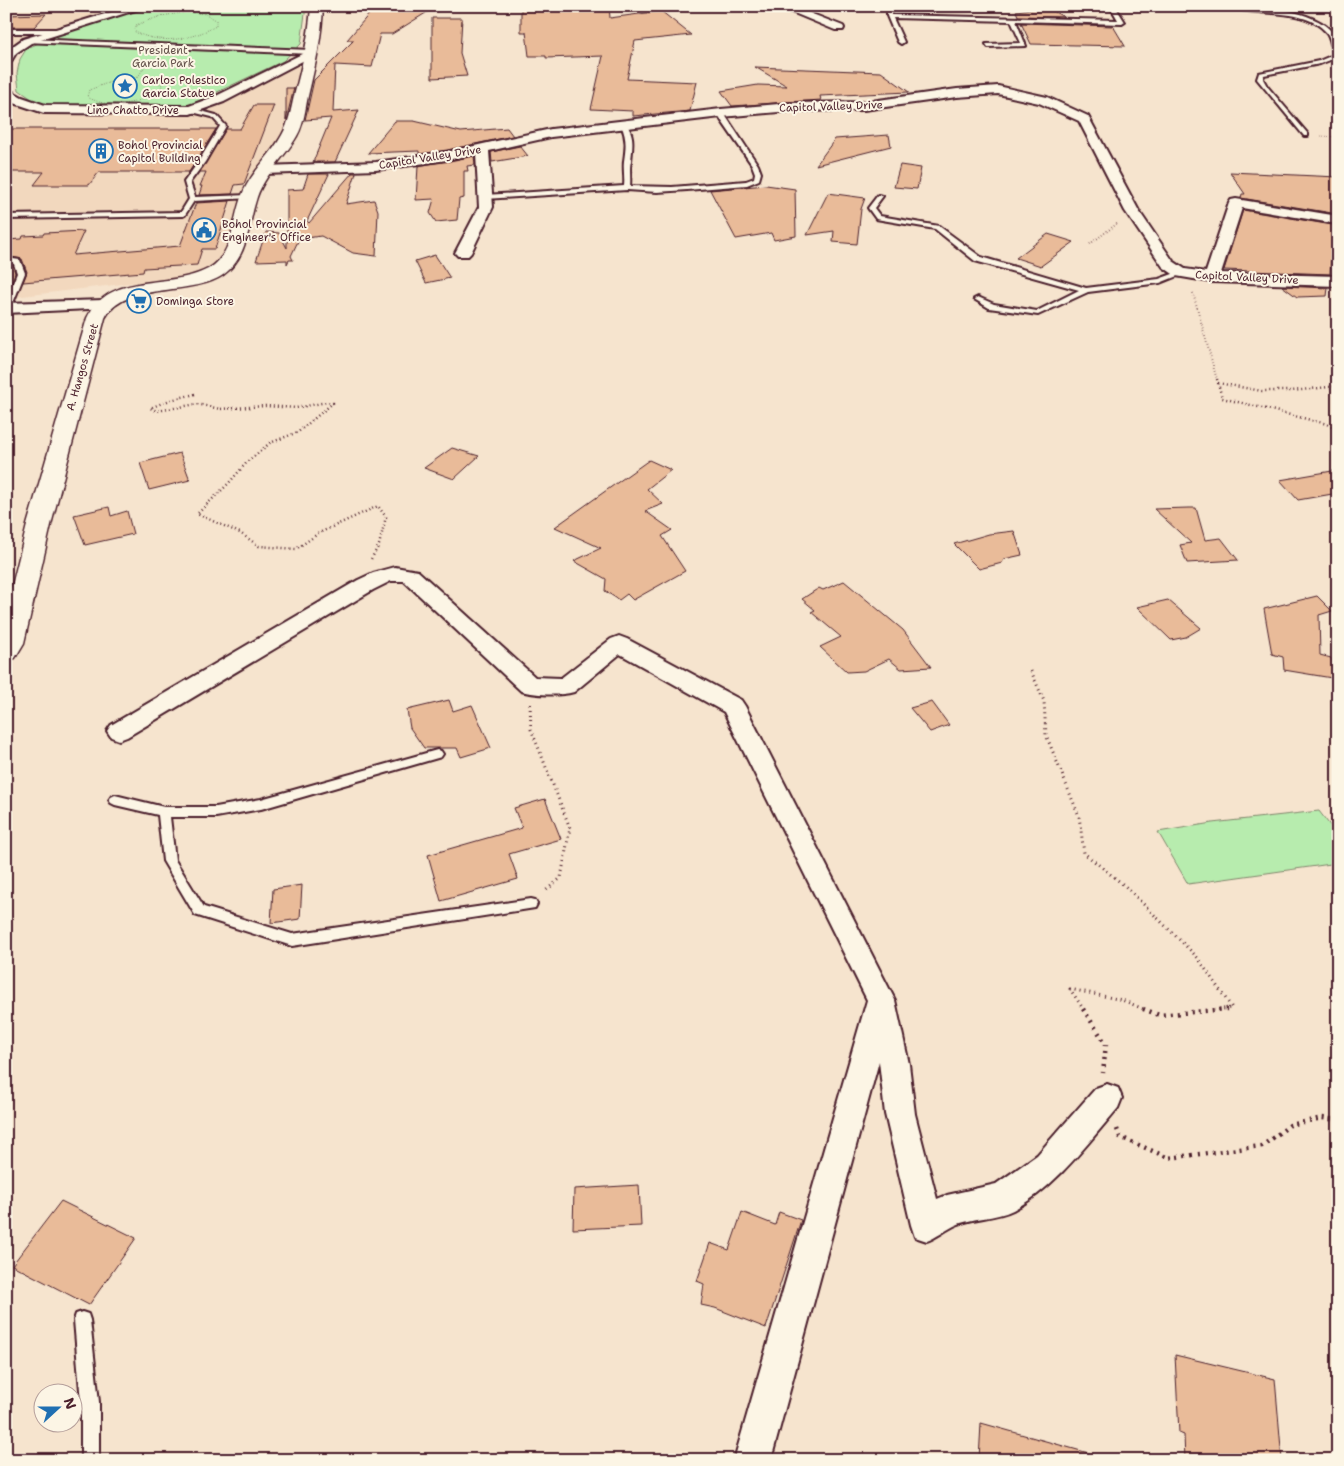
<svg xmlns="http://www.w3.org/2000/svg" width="1344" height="1466" viewBox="0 0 1344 1466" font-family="'Shantell Sans',sans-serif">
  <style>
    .built { fill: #f2d8be }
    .green { fill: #b7ecae; stroke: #80866c }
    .building { fill: #e9bb99; stroke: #4a1f2b }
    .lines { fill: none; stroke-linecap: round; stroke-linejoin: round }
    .service-casing { stroke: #4a1f2b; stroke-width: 4 }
    .minor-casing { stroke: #4a1f2b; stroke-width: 4 }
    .tertiary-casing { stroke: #4a1f2b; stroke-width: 3 }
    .path-far4 { stroke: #4a1f2b; stroke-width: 1; stroke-dasharray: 0.5 2; stroke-linecap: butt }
    .path-far3 { stroke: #4a1f2b; stroke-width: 2; stroke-dasharray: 0.5 2.5; stroke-linecap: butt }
    .path-far2 { stroke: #4a1f2b; stroke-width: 2.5; stroke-dasharray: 1 3; stroke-linecap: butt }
    .path-far1 { stroke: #4a1f2b; stroke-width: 3; stroke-dasharray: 1 4; stroke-linecap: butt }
    .path { stroke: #4a1f2b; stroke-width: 4.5; stroke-dasharray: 2 5; stroke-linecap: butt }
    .service { fill: #fcf5e5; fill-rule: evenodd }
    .minor { fill: #fcf5e5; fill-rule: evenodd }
    .tertiary { fill: #fcf5e5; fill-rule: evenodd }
    .labels { text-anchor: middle; stroke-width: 4; stroke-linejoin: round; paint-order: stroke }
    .far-park-label { font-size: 11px; fill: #65524c; stroke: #fcf5e5 }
    .far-poi-label { font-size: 11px; fill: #4a1f2b; stroke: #fcf5e5; text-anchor: start }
    .far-street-label { font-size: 11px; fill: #4a1f2b; stroke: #fcf5e5 }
  </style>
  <rect width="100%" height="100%" fill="#f6e4ce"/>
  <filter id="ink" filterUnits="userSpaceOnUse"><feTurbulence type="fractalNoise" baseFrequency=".02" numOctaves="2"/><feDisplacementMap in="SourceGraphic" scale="10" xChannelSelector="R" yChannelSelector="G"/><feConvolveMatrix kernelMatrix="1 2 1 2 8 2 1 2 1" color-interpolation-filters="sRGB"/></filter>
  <g filter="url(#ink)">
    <!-- built -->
    <g class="built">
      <path d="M115,11L6,47V13Z"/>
      <path d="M300,64L289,131L246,186L222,259L198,278L131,283L6,298V97L34,113L180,114L213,106Z"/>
    </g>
    <!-- green -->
    <g class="green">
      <path d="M152,6H306L301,44L283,61L192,104L163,107L81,109L36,102L19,90L17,73L20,59L27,48L68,31Z"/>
      <path d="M1319,811L1338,836V863L1188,884L1158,832L1212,823Z"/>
    </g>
    <!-- building -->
    <g class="building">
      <path d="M376,6H437L392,34H380L372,67L335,65L333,112L359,110L335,162H313L331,118L305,120L314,80L354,40H347Z"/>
      <path d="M521,6H609L610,18L661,11L691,35L635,41L627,79L697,82L690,111L633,116V111L591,109L603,56L546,58V56H529L526,32H521Z"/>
      <path d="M1045,7L1064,17L1018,16L1016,11Z"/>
      <path d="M46,14L34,27H6V15Z"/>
      <path d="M432,18H462L460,53L467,76L432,78Z"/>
      <path d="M1021,23L1113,26L1125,46L1031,44Z"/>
      <path d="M755,67L881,72L909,92L820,96L821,100L732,106L721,91L758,85L787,86Z"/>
      <path d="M286,88H294L286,120Z"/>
      <path d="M254,105H274L244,184L235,185L232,194L199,195L202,186H200L206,172H200L226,129H240Z"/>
      <path d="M395,121H414L461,132L507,128L513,136L447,150L419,154V151L368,153Z"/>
      <path d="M6,129H216L189,172H99L89,185H34L44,172H6Z"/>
      <path d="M889,135L891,146L816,165L835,139Z"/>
      <path d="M520,146L528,156L492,162L491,152Z"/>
      <path d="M474,156L475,165L467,166L468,171H464V198L459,199L457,220L436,222L430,213L434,199L416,200L418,166Z"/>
      <path d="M900,165L921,168L917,189L894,187Z"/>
      <path d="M1230,172L1338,177V214L1241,198L1242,194H1245Z"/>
      <path d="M352,173H356L346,204L374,200L378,211L376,256L353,253L321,236L299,239L291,256L293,260H289L287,264V260L256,261L266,232L279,233L287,248V190L303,189L308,174H329L307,221L309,223Z"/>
      <path d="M766,185L795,189L796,236L774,240L771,233L736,239L710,190Z"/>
      <path d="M828,193L865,198L861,209L857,244L833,242L834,231L807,235Z"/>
      <path d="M230,201L215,249H202L197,265L144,268L143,272L23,282L27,272L22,259L6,256V240L22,239L23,236L43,235L44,233L84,231L73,255L180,246L196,203Z"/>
      <path d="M1243,210L1338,226V236L1331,257L1330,274L1224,270Z"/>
      <path d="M1048,234L1074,242L1041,266L1016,258Z"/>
      <path d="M435,255L450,278L426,283L415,261Z"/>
      <path d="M6,264L13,266L15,273L11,283L6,284Z"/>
      <path d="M1282,286L1328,288L1327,296L1297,297Z"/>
      <path d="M452,448L479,456L454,479L424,468Z"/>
      <path d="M180,453L190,480L149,490L140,463Z"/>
      <path d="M649,460L671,470L647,489L663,504L645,511L672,530L662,536L685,571L633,600L627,594L619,600L605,591L606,579L574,561L601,548L555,527Z"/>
      <path d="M1338,470V493L1298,500L1280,480Z"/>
      <path d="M109,507L111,516L127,511L133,534L85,545L74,515Z"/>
      <path d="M1189,508H1196L1205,540L1221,538L1238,560L1187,563L1180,545L1191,543L1154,509Z"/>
      <path d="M1014,531L1022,555L1004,559L1002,563L979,569L954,544L989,534Z"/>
      <path d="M844,581L903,630L931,667L901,669L889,659L864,671L847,672L820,647L841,637L811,612L815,610L802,599L819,588L823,590Z"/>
      <path d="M1317,596L1332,611L1319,615L1320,655L1331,658L1338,679L1284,670L1283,657L1272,654L1264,609Z"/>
      <path d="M1168,600L1175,606L1201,628L1186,637L1171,640L1137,607Z"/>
      <path d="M449,700L453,711L472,705L491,748L461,757L457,748H424L410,728L407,710Z"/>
      <path d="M932,702L949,725L930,732L910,708Z"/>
      <path d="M545,799L561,839L509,854L518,879L441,901L428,855L522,828L514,808Z"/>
      <path d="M302,885L300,919L271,923L273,889Z"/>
      <path d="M639,1185L641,1226L573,1229L574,1189Z"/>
      <path d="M61,1201L136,1238L89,1305L12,1265Z"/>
      <path d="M742,1212L775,1225L779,1212L801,1220L766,1328L715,1308L701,1305L704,1284L697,1281L710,1243L729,1250Z"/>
      <path d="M1175,1355L1275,1379L1282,1460H1185L1184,1435L1179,1433Z"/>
      <path d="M981,1423L1092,1454L1091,1460H979Z"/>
    </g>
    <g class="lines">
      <!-- service casing -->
      <g class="service-casing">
        <g id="service">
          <path d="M887,6H892V15L1118,20L1110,6H1115L1125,22L1122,24L1016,21L1026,46L988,47L986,44L1021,43L1011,21L893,18L904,42L901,44L898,42L887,16Z"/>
          <path d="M1226,6C1254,6 1311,8 1331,31C1337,38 1338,48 1338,57L1320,64L1264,75L1263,79L1267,86L1308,134V136H1304L1257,79L1259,73L1319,61L1333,55C1332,48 1331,39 1327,33C1304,5 1254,18 1226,6Z"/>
          <path d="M6,29H58L61,31L58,33H6Z"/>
          <path d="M27,39L311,50L314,52L311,54L25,42Z"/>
          <path d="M190,108L216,115L226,126L205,162L190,182L195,197L249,195L251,196V198L194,201L185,215L183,216L6,219V215L181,212L189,199L184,182L199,161L220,126L212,117L188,111L187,110Z"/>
          <path d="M721,111L723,112L758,165L761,173L759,180L747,185L687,190L657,192L627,190L485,199L482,197L485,195L624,186C625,178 623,169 624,161C626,147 627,138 621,125L624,123C636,132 632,149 631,161C629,169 631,178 630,186L672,187L746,181L754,178L755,173L752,165L721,120L718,113Z"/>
          <path d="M878,195L883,196L874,208L880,216L939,226L981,257L1086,288L1159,279L1181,271L1185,273L1160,283L1088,292L1038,315L989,308L974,299L978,297L994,304L1037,311L1079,290L975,261L935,229L876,219L868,208Z"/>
          <path d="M6,258L20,260L25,273L11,308L7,310L6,300L17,273L14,264L6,262Z"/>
          <path d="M437,750L441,751L443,754L441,757L261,809L216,817H170L175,860L204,907L292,934L531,899L535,900L537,904L535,908L292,946L195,915L163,861L158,815L115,805L111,803L109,800L111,797L115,795L164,807H216L261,799Z"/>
          <path d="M82,1312L88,1314L90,1320L99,1402V1460H81V1402L74,1320L76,1314Z"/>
        </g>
      </g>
      <!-- minor casing -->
      <g class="minor-casing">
        <g id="minor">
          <path d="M131,6H148L31,43L16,53L10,63L6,64V51L23,39Z"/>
          <path d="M777,6H792L843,26L844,28L843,30H835Z"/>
          <path d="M310,50L314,51L316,53L314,55L224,102L190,114L44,113L14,103L6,98V88L22,97L45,105L189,106L216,96Z"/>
          <path d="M998,86L1047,97L1088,116L1139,211L1173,261L1185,269L1206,272L1229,203L1231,200L1236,199L1338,216V224L1242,208L1221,273L1338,276V286L1211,282L1176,276L1163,267L1125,211L1079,121L1039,103L998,94L957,97L864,110L790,111L721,117L551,137L489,151L493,207L471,253L468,256H458L455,253L479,207L476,154L447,160L376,170L265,174L258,170L265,166L376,162L447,152L551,129L721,109L790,103L864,102L957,89Z"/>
          <path d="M104,300L110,302L112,305L110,308L6,313V303Z"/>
          <path d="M395,567L418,571L535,677L561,678L611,639L619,636L627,639L741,700L745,706L895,1000L909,1064L915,1114L937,1199L947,1195L996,1184L1037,1155L1096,1088L1107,1084L1118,1088L1122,1098L1118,1108C1088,1143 1055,1188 1013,1210C995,1219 972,1217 954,1226C944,1231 937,1237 927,1241L915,1237L911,1225L885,1114L879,1061L771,1460H734L867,1000L724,712L620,654L574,692C559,696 536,695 521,691L404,581H391L373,590L127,737L119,740L111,737L107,731L111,725L358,580L373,573Z"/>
        </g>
      </g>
      <!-- tertiary casing -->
      <g class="tertiary-casing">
        <path id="tertiary" d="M311,6H323C322,37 315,67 308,96C305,110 304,124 297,136C285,157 265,174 257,197C248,223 249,257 223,275C191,297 124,281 105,318L51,525L24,643L15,658L6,661V610L27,525L87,318C111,270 168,290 208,269C234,255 232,219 242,195C251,172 270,157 282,135C289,123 291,109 294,96C302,66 309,37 311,6Z"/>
      </g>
      <!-- path-far4 -->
      <g class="path-far4">
        <path d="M188,12L206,14L216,20V26C190,40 162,45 135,32L136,25L161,16Z"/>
        <path d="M138,77L153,80L162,85L160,91C137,104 112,110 87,97L89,90L113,81Z"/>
        <path d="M138,77L148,61"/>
        <path d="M1321,136L1338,137"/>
      </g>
      <!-- path-far3 -->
      <g class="path-far3">
        <path d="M1090,244L1118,223"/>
        <path d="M1193,293L1217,380"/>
      </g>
      <!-- path-far2 -->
      <g class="path-far2">
        <path d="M1217,379L1222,398L1327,424L1338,430"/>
        <path d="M1218,383L1262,391H1292L1338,386"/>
        <path d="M195,394L170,400L150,408L157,411L197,404L220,409L265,406L296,408L327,402L333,403L298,432L270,443L248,461L228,484L197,514L240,533L259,546L296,549L319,533L378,506L386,517L379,545L370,561"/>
      </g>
      <!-- path-far1 -->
      <g class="path-far1">
        <path d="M1031,671L1044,701L1046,735L1079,816L1084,853L1125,886L1198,958L1232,1008L1214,1010"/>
        <path d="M530,704L531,729L570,828L561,878L544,892"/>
        <path d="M1084,1010L1070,989L1122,1000L1146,1010"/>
      </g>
      <!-- path -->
      <g class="path">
        <path d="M1083,1009L1106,1044L1103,1073"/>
        <path d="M1143,1009L1159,1015L1227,1009"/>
        <path d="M1117,1129L1120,1137L1169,1158L1262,1146L1290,1125L1322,1118L1338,1120"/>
      </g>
      <!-- service -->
      <use href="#service" class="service"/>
      <!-- minor -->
      <use href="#minor" class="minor"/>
      <!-- tertiary -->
      <use href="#tertiary" class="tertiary"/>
    </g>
  </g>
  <!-- icons -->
  <defs>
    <g id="sight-ring" transform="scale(1.25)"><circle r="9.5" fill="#fcf5e5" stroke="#1f6fb2" stroke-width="1.5"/><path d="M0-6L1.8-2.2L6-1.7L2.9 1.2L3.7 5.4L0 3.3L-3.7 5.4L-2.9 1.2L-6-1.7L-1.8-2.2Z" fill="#1f6fb2"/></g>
    <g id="building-ring" transform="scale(1.25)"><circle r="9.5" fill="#fcf5e5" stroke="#1f6fb2" stroke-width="1.5"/><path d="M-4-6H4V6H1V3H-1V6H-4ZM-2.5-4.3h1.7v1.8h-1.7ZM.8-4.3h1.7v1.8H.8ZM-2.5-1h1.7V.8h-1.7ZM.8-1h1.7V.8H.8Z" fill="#1f6fb2"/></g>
    <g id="civic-ring" transform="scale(1.25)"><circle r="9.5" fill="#fcf5e5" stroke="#1f6fb2" stroke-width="1.5"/><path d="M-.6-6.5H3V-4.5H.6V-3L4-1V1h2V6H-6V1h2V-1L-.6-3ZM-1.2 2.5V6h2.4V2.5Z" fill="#1f6fb2"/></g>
    <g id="supermarket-ring" transform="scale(1.25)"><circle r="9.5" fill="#fcf5e5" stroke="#1f6fb2" stroke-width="1.5"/><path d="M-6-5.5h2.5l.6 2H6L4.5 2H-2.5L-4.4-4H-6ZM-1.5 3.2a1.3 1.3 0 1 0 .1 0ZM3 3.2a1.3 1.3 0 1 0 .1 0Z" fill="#1f6fb2"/></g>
  </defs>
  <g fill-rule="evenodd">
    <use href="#sight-ring" x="125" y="86"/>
    <use href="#building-ring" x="101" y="151"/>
    <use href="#civic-ring" x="204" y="230"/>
    <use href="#supermarket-ring" x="139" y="301"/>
  </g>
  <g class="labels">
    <!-- far-park labels -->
    <g class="far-park-label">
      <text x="163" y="54">President<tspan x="163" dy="13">Garcia Park</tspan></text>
    </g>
    <!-- far-poi labels -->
    <g class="far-poi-label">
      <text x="142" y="84">Carlos Polestico<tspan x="142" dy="13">Garcia Statue</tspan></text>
      <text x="118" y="149">Bohol Provincial<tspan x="118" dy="13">Capitol Building</tspan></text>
      <text x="222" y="228">Bohol Provincial<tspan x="222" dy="13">Engineer's Office</tspan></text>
      <text x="156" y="305">Dominga Store</text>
    </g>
    <!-- far-street labels -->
    <g class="far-street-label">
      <text transform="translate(831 106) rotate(-2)" y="4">Capitol Valley Drive</text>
      <text x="133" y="114">Lino Chatto Drive</text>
      <text transform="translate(430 157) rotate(-9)" y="4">Capitol Valley Drive</text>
      <text transform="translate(1247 277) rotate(3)" y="4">Capitol Valley Drive</text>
      <text transform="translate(82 367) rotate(-74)" y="4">A. Hangos Street</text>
    </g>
  </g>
  <!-- margin -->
  <rect width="1344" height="1466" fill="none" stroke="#fcf5e5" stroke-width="25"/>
  <rect x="12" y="12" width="1319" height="1441" fill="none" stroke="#4a1f2b" stroke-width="2" filter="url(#ink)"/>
  <!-- north arrow -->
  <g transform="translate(58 1408) rotate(69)"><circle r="24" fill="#fcf5e5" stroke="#b59f9b"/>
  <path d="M0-4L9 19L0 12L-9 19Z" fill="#1f6fb2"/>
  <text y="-8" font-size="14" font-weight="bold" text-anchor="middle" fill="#4a1f2b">N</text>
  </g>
</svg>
